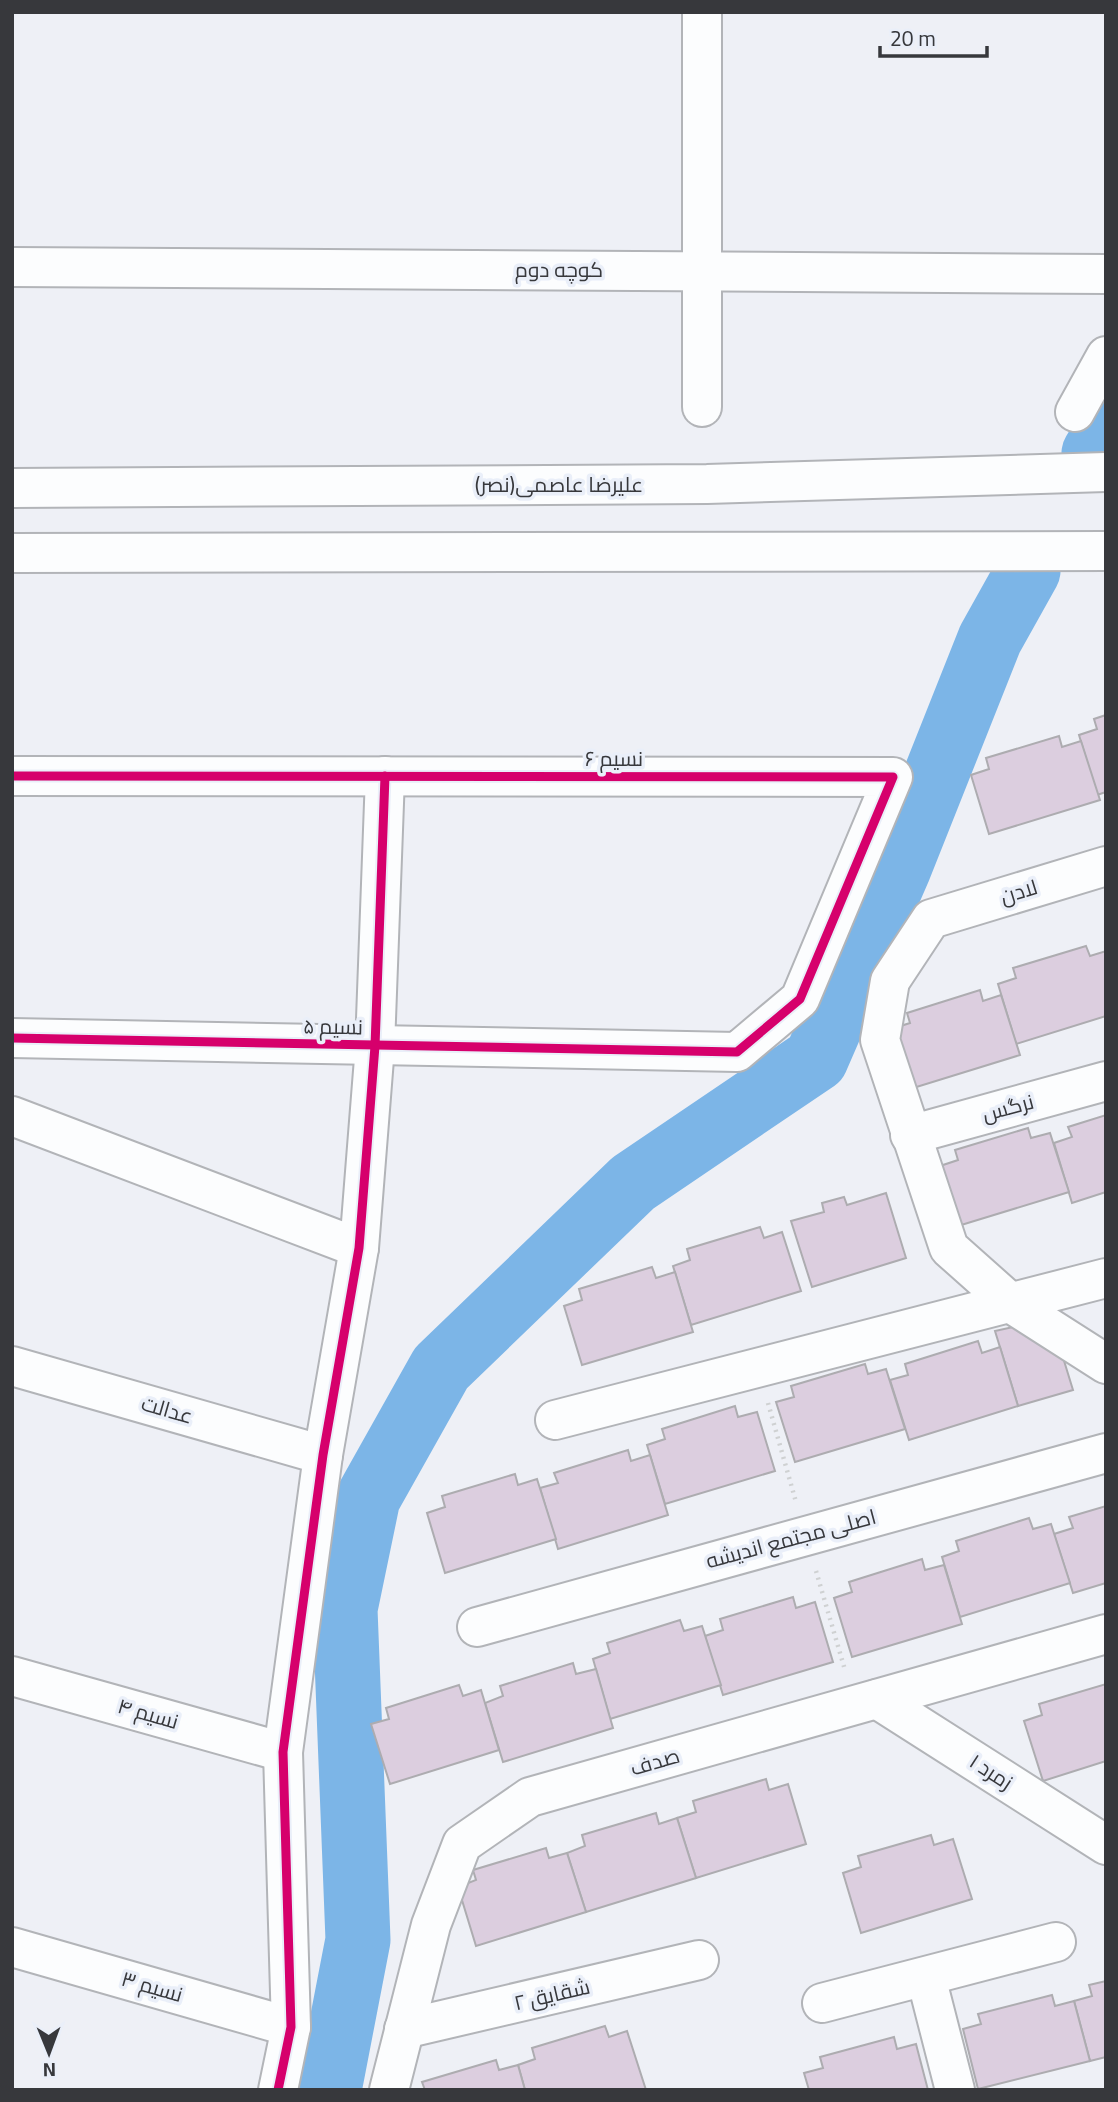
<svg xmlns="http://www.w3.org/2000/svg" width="1118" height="2102" viewBox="0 0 1118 2102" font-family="Georgia,Cairo,serif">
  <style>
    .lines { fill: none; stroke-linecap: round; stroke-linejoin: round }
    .river { stroke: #7cb5e7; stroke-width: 65 }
    .building { fill: #dccedf; stroke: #adacb0; stroke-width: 2 }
    .street-casing { stroke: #b2b4b8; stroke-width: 42 }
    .secondary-casing { stroke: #b2b4b8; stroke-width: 42 }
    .path { stroke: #cfd1d2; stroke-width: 4.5; stroke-dasharray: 2 5; stroke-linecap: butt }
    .street { stroke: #fcfdfe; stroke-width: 38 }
    .secondary { stroke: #fcfdfe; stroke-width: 38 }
    .cycleway-casing { stroke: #eaeff9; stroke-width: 13 }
    .cycleway { stroke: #d6006c; stroke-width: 9 }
    .labels { text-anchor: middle; stroke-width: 7; stroke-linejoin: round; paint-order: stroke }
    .street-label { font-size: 21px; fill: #37383c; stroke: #eaeff9 }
  </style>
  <rect width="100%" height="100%" fill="#eef0f6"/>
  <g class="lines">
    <!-- river -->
    <g class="river">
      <path d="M1094,453L1106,433"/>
      <path d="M329,2090L358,1940L345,1609L368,1498L441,1368L633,1183L816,1059L899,868L990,639L1028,571"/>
    </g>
  </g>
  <!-- building -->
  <g class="building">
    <path d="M1106,715V792L1097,795L1079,735L1097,729L1094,719Z"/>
    <path d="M1059,736L1062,747L1081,741L1100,800L989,834L971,775L989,769L986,758Z"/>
    <path d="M1086,946L1090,956L1106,951V1016L1016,1044L998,984L1016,978L1013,968Z"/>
    <path d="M980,990L983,1001L1001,995L1020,1055L910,1089L891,1029L910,1023L907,1013Z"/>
    <path d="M1106,1115V1192L1072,1203L1054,1143L1072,1137L1068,1127Z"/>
    <path d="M1028,1128L1031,1138L1050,1133L1069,1192L958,1226L940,1166L958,1160L955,1150Z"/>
    <path d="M886,1193L906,1258L812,1287L791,1221L824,1212L822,1203L844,1197L847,1205Z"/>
    <path d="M760,1227L764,1238L782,1232L801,1291L691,1325L673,1266L690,1260L687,1249Z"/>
    <path d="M652,1267L656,1278L675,1272L693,1332L582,1365L564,1306L582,1300L579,1289Z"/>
    <path d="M1013,1327L1061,1351L1073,1390L1018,1406L995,1331Z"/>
    <path d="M978,1341L982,1353L1000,1347L1018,1406L909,1440L890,1380L908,1375L905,1364Z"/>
    <path d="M865,1364L868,1374L886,1369L905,1429L795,1462L776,1402L794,1397L791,1386Z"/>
    <path d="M735,1406L738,1417L757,1412L775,1471L665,1504L647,1445L665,1439L662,1429Z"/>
    <path d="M628,1450L631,1461L650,1455L668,1515L558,1549L540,1488L558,1483L554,1473Z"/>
    <path d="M515,1474L518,1485L537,1479L556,1539L445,1573L427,1513L445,1507L442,1496Z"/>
    <path d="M1106,1506V1583L1073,1593L1054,1534L1073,1528L1069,1517Z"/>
    <path d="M1029,1518L1033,1529L1051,1524L1070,1583L960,1617L942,1557L959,1551L956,1541Z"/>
    <path d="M922,1559L925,1570L944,1565L962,1624L852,1657L834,1598L852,1592L849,1582Z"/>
    <path d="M793,1597L796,1608L815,1602L833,1662L723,1695L705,1636L723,1630L720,1619Z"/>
    <path d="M680,1620L684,1631L702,1626L721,1685L610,1719L593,1659L610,1653L607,1643Z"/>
    <path d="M573,1663L576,1674L596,1669L613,1728L503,1762L485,1703L503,1696L500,1686Z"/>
    <path d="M1106,1684V1761L1043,1781L1024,1721L1042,1715L1039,1704Z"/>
    <path d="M459,1685L463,1696L481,1690L499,1750L390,1784L371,1724L389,1719L386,1708Z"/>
    <path d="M766,1779L769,1790L788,1784L806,1844L696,1878L677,1818L696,1812L693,1801Z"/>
    <path d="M656,1813L659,1824L677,1818L696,1878L586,1912L567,1853L585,1846L582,1835Z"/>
    <path d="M931,1835L934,1845L953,1839L972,1899L861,1933L843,1873L861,1867L858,1856Z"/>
    <path d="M546,1848L549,1858L567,1853L586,1912L476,1946L458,1887L476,1880L473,1870Z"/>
    <path d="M1106,1981V2057L1090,2061L1074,2001L1092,1996L1089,1985Z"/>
    <path d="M1052,1995L1055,2006L1074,2001L1090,2061L978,2089L963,2029L981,2024L978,2014Z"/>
    <path d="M605,2026L609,2037L627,2031L646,2090H525L518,2065L535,2059L532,2048Z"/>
    <path d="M894,2037L897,2049L916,2044L928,2090H809L804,2073L823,2068L820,2057Z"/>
    <path d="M496,2060L499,2070L518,2065L525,2090H425L422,2082Z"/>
  </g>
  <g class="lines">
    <!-- street casing -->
    <g class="street-casing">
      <g id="street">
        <path d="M12,267L1106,274"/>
        <path d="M702,407V12"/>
        <path d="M1075,412L1106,356"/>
        <path d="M12,776L893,777L800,999L737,1052L12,1038"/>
        <path d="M1106,866L931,919L890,981L880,1040L949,1248L1012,1304L1106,1364"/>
        <path d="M12,1116L359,1248"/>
        <path d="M910,1135L1106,1081"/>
        <path d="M12,1366L323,1455"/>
        <path d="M555,1420L1106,1278"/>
        <path d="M477,1627L1106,1453"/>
        <path d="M12,1676L283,1752"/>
        <path d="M877,1699L1106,1845"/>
        <path d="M12,1947L291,2027"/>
        <path d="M926,1977L955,2090"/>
        <path d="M822,2003L1056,1942"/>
        <path d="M404,2029L699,1960"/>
        <path d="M278,2090L291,2027L283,1752L323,1455L359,1248L375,1046L385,776"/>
        <path d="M389,2090L431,1925L462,1844L530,1797L1106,1634"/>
      </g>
    </g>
    <!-- secondary casing -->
    <g class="secondary-casing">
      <g id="secondary">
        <path d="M12,488L707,484L1106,472"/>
        <path d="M12,553L1106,551"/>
      </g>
    </g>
    <!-- path -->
    <g class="path">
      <path d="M768,1403L796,1502"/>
      <path d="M816,1571L845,1670"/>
    </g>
    <!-- street -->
    <use href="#street" class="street"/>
    <!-- secondary -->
    <use href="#secondary" class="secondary"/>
    <!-- cycleway casing -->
    <g class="cycleway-casing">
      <g id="cycleway">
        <path d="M12,776L893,777L800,999L737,1052L12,1038"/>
        <path d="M278,2090L291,2027L283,1752L323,1455L359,1248L375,1046L385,776"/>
      </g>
    </g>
    <!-- cycleway -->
    <use href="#cycleway" class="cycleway"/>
  </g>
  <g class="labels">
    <!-- street labels -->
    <g class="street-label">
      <text x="559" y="277">کوچه دوم</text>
      <text x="559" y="492">علیرضا عاصمی(نصر)</text>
      <text x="614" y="766">نسیم ۶</text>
      <text transform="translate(1019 892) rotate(-17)" y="7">لادن</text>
      <text transform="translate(333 1027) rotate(1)" y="7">نسیم ۵</text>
      <text transform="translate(1008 1108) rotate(-15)" y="7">نرگس</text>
      <text transform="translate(167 1410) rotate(16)" y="7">عدالت</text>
      <text transform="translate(791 1539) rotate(-15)" y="7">اصلی مجتمع اندیشه</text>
      <text transform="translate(148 1714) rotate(16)" y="7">نسیم ۴</text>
      <text transform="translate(655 1762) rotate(-16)" y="7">صدف</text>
      <text transform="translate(991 1772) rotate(33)" y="7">زمرد ۱</text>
      <text transform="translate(152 1987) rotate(16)" y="7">نسیم ۳</text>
      <text transform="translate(552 1995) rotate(-13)" y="7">شقایق ۲</text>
    </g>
  </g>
  <!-- border -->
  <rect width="1118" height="2102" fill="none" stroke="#37383c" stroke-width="28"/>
  <!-- north arrow -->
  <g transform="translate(49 2053) rotate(179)" stroke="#eaeff9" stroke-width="5" paint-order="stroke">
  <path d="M0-5L12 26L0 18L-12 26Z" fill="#37383c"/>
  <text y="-10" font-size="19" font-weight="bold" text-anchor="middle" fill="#37383c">N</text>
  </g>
  <!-- scale -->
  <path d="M880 46v10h107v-10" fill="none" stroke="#37383c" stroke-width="3.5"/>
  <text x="890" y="46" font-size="21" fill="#37383c" stroke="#eaeff9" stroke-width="5" paint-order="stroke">20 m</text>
</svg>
